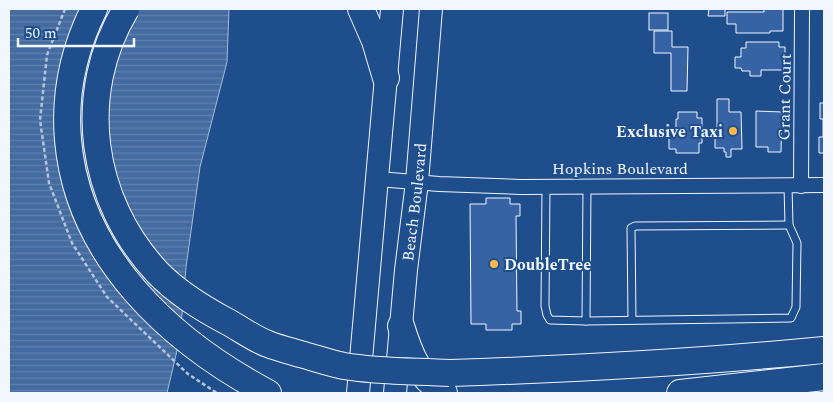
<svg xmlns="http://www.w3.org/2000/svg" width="833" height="402" viewBox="0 0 833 402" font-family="Spectral,serif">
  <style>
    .water { fill: url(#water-rules); stroke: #a8bbd7 }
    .building { fill: #3563a3; stroke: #f2f6ff }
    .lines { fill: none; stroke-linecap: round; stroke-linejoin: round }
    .lane-casing { stroke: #f2f6ff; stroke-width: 9 }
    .street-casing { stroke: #f2f6ff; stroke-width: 16 }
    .primary-casing { stroke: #f2f6ff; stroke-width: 24 }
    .highway-casing { stroke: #f2f6ff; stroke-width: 28 }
    .path { stroke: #b3c4dc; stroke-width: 2.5; stroke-dasharray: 4 2.5; stroke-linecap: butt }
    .lane { stroke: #1f4e8c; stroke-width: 7 }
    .street { stroke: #1f4e8c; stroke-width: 14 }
    .primary { stroke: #1f4e8c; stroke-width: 22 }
    .highway { stroke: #1f4e8c; stroke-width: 26 }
    .highway-bridge-casing { stroke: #f2f6ff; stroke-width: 28; stroke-linecap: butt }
    .highway-bridge { stroke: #1f4e8c; stroke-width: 26 }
    .poi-dot { fill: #ffb74d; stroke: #1f4e8c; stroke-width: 2 }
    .labels { text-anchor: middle; stroke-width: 4; stroke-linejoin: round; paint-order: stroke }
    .street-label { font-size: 16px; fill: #f2f6ff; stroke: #1f4e8c }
    .poi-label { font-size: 16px; font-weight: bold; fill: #f2f6ff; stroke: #1f4e8c; text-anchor: end }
  </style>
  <defs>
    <pattern id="water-rules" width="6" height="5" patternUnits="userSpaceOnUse" patternTransform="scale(1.25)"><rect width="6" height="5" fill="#446ba0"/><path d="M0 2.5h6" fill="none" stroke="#5f81ae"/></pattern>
  </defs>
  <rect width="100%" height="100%" fill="#1f4e8c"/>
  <!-- water -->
  <path class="water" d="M9,9H229L227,62L200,167L186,267L180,338L167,393H9Z"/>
  <!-- building -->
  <g class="building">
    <path d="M709,9H725V16H708Z"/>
    <path d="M764,9H783V31H770V33H736V24H727V12H764Z"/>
    <rect x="649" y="13" width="19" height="17"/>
    <path d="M654,31H672V47H688L687,91H671V53H654Z"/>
    <path d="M746,42H779V47H785V70H761V76H750V71H742L741,68H735V57H741V48H746Z"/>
    <path d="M717,99H729V112H741L742,149H731V157H726V152H724V148H715V136H717Z"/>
    <path d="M820,103H824V153H819V137H823V119H820Z"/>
    <path d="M756,111L782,112L781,152H768V147H756Z"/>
    <path d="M678,112H697V118H702V143H699V153H676V149H669V133H676V119H678Z"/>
    <path d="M486,198H510V204H520V216H516L517,311H521V324H512V330H486V324H471L470,204H486Z"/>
  </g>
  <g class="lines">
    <!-- lane casing -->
    <g class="lane-casing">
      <g id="lane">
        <path d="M546,186L545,306L547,315L550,320L586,321L587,186"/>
        <path d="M632,320L631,228L635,226L789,225"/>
        <path d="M586,321L791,318L796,307L797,243L789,225L788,186"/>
      </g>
    </g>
    <!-- street casing -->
    <g class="street-casing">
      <g id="street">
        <path d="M378,179L439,184L521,187L824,185"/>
        <path d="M801,186L802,9"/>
      </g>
    </g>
    <!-- primary casing -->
    <g class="primary-casing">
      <g id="primary">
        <path d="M358,393L392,9"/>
        <path id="s1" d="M395,393L406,270L417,182L431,9"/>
      </g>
    </g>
    <!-- highway casing -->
    <g class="highway-casing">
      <g id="highway">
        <path d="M94,9C73,51 64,93 68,140C78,257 170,341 268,393"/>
        <path d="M361,9L375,41L386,78"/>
        <path d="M401,326C410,355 418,376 444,393"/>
        <path d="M450,373C575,369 700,362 824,350"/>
        <path d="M680,393L824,377"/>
      </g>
    </g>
    <!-- path -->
    <path class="path" d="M65,9L47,55L40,120L49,183L72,243L107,297L188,374L217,393"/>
    <!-- lane -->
    <use href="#lane" class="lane"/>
    <!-- street -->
    <use href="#street" class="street"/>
    <!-- primary -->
    <use href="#primary" class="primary"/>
    <!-- highway -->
    <use href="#highway" class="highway"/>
    <!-- highway-bridge casing -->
    <g class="highway-bridge-casing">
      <path id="highway-bridge" d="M126,9C75,94 90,200 157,272C177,293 202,308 228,322C241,329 254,339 268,344C278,348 290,351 300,354C315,358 330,363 344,366C379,372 415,371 450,373"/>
    </g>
    <!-- highway-bridge -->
    <use href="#highway-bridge" class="highway-bridge"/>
  </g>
  <!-- markers -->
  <g class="poi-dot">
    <circle cx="733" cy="131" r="5"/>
    <circle cx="494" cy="264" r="5"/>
  </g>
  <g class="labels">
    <!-- street labels -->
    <g class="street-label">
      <text transform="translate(784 97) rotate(-89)" y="6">Grant Court</text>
      <text x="620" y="174">Hopkins Boulevard</text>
      <text dy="6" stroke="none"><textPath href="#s1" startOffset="192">Beach Boulevard</textPath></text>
    </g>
    <!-- poi labels -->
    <g class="poi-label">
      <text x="723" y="137">Exclusive Taxi</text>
      <text x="504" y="270" text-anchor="start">DoubleTree</text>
    </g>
  </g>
  <!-- border -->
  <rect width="833" height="402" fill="none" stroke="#f2f6ff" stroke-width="20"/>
  <!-- scale -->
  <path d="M18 38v8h116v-8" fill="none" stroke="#f2f6ff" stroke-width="2.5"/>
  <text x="25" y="38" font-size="15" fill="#f2f6ff" stroke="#1f4e8c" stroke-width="4" paint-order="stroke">50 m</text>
</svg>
